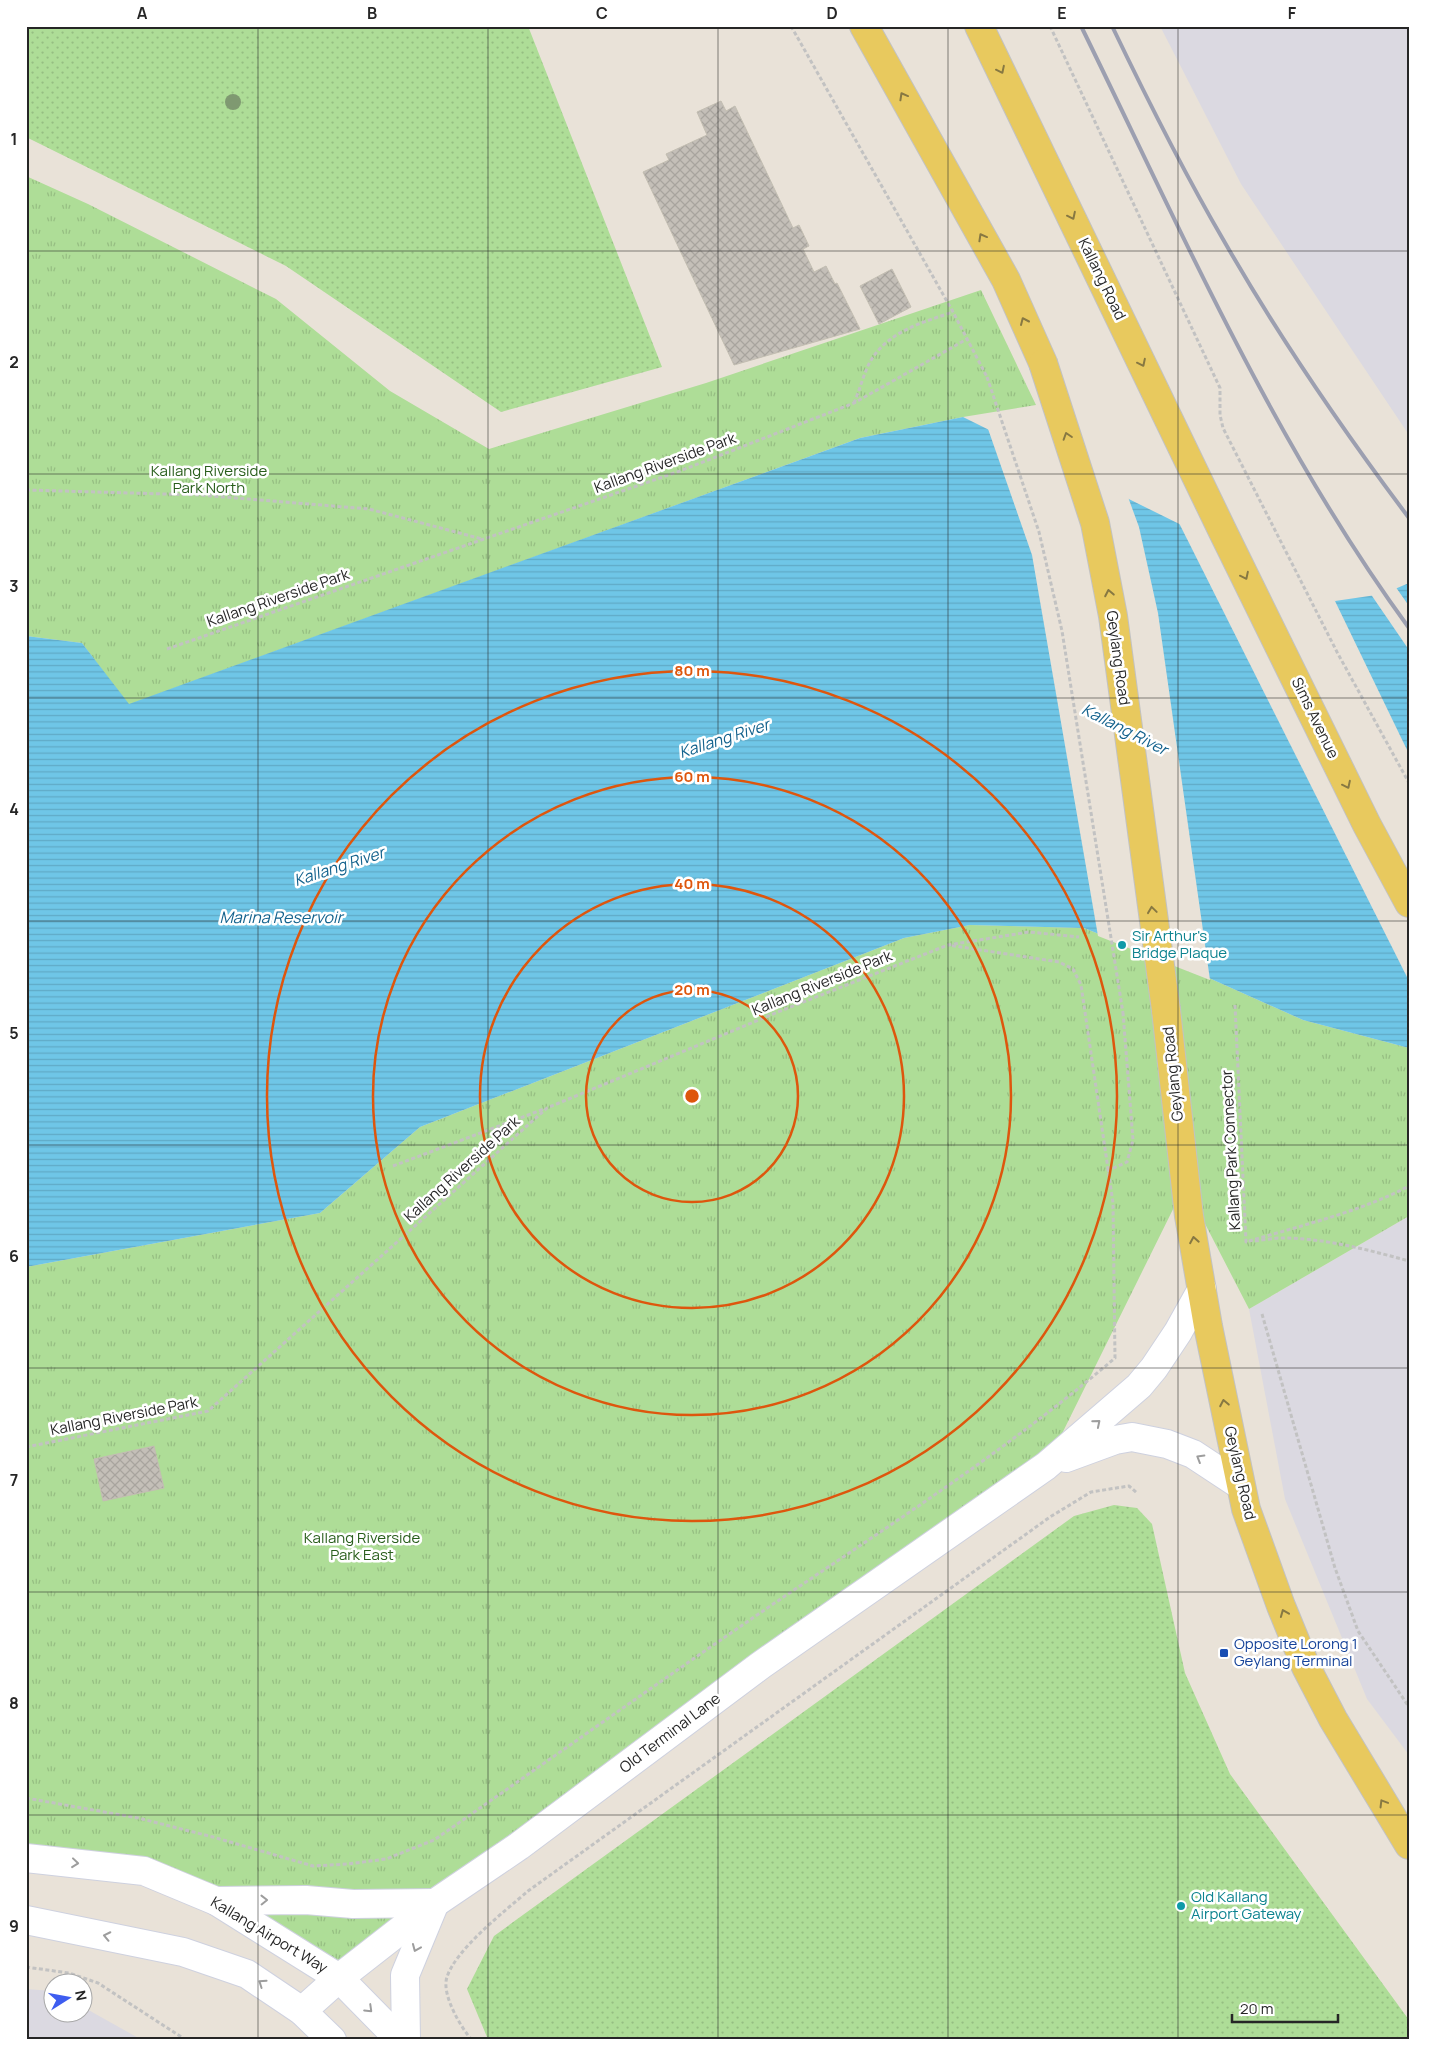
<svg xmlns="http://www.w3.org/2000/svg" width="1435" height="2066" viewBox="0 0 1435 2066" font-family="Manrope,sans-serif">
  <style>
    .industrial { fill: #dbd9e1 }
    .grass { fill: url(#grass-dots) }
    .park { fill: url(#park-tufts) }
    .water { fill: url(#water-rules) }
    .pier { fill: #e9e2d8 }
    .building { fill: url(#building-cross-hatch); stroke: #c3beb2 }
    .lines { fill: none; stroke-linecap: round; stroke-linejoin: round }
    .secondary-casing { stroke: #ced1df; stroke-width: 30 }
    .primary-casing { stroke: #c2c2c2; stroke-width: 30 }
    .path { stroke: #c2c2c2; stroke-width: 3; stroke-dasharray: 4 2.5; stroke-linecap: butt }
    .secondary { stroke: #fff; stroke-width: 28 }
    .primary { stroke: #e8c95e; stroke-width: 28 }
    .rail { stroke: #9c9fb0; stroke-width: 4 }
    .primary-bridge-casing { stroke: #c2c2c2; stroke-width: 30; stroke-linecap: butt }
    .path-bridge { stroke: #c2c2c2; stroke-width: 3; stroke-dasharray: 4 2.5; stroke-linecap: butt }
    .primary-bridge { stroke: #e8c95e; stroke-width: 28 }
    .tree { fill: #7f9971 }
    .oneway { stroke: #877842 }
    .oneway2 { stroke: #9d9d9d }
    .grid { fill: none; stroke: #262626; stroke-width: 1; stroke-opacity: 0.55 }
    .ring { fill: none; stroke: #de560d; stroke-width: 2.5 }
    .culture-dot { fill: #0f9aa8; stroke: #fff; stroke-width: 2 }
    .transit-dot { fill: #1a4fb4; stroke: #fff; stroke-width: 2 }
    .labels { text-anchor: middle; stroke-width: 5; stroke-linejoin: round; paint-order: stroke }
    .street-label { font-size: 15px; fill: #262626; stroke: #fff }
    .park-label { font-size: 15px; fill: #295e1c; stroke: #fff }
    .culture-label { font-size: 15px; fill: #0d838f; stroke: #fff; text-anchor: start }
    .transit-label { font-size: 15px; fill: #164399; stroke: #fff; text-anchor: start }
    .water-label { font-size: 16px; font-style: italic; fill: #13628d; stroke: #fff }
    .centre { fill: #de560d; stroke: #fff; stroke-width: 2.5 }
    .ring-label { font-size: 15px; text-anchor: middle; font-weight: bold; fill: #de560d; stroke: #fff; stroke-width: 5; stroke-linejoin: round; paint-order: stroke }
    .neatline { fill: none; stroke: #262626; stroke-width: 2 }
    .grid-label { font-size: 16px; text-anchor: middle; font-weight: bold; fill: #262626 }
  </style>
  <defs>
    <pattern id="grass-dots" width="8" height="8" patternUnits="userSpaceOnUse" patternTransform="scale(1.25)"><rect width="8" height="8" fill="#aedd97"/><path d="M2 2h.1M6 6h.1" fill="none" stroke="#96be82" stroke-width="1.8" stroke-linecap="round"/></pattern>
    <pattern id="park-tufts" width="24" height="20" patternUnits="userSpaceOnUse" patternTransform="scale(1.25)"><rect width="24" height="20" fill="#aedd97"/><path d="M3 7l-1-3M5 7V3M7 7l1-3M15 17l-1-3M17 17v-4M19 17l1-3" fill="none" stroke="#96be82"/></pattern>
    <pattern id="water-rules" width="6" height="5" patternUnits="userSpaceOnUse" patternTransform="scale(1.25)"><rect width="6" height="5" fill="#6fc6e7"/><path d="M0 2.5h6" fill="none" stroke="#60aac6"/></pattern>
    <pattern id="building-cross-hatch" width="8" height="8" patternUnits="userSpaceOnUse" patternTransform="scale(1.25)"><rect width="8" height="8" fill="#c4bfb8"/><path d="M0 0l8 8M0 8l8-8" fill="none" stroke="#a8a49e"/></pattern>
  </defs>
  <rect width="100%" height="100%" fill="#e9e2d8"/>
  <!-- industrial -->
  <g class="industrial">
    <path d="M1160,26H1409V435L1241,184Z"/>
    <path d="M1409,1216V1755L1367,1699L1285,1499L1249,1309Z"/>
    <path d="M26,1989L52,1991V2014H82L83,2007L142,2040H26Z"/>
  </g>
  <!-- grass -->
  <g class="grass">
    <path d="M26,26H528L662,367L501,412L286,266L26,137Z"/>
    <path d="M1114,1505L1137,1508L1152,1524L1185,1673L1230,1774L1409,2020V2040H490L487,2037L467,1989L494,1936L1074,1516Z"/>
  </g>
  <!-- park -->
  <g class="park">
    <path d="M26,176L88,204L276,299L390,391L489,449L706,383L981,290L1036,405L963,417L860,438L128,705L82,643L26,636Z"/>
    <path d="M970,925L1084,928L1209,978L1303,1020L1409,1048V1216L1249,1309L1185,1185L1046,1466L339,1978L216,1901L26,1859V1267L320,1213L420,1127L904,938Z"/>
  </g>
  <!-- water -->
  <path class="water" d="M963,417L1335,601L1383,594L1409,583V1048L1303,1020L1209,978L1084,928L970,925L904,938L420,1127L320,1213L26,1267V636L82,643L129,704L860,438Z"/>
  <!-- pier -->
  <g class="pier">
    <path d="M987,426L1128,497L1139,527L1158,613L1210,980L1098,936L1032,555Z"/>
    <path d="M1179,523L1333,598L1335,601L1409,754V981Z"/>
    <path d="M1395,586L1409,606V650L1370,593L1383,591Z"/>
  </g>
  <!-- building -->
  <g class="building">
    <path d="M721,101L726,111L735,106L793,228L799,225L809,246L803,249L814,272L826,266L835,284L837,283L860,329L734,365L643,172L669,160L666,154L707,135L697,112Z"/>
    <path d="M892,269L911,307L879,324L860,286Z"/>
    <path d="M154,1446L164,1488L103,1501L94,1459Z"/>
  </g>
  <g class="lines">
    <!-- secondary casing -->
    <g class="secondary-casing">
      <g id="secondary">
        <path d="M1066,1458L1115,1440L1132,1437L1167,1444L1193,1454L1240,1485"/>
        <path d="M26,1858L144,1871L216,1901L339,1978L400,2040"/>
        <path d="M216,1901L306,1900L353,1904L435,1903"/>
        <path d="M26,1920L183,1952L247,1974L302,2011L332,2040"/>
        <path d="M302,2011L339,1978L435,1903L519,1846L761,1665L1046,1466L1139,1386L1154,1368L1178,1332L1202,1289"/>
        <path d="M406,2040L405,1975L434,1905"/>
      </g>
    </g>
    <!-- primary casing -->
    <g class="primary-casing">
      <g id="primary">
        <path d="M864,26L1006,280L1043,363"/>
        <path d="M979,26L1223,532L1367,825L1409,903"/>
        <path d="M1166,1010L1189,1216L1208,1326L1246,1509L1281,1606L1306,1667L1333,1719L1409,1845"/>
      </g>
    </g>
    <!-- path -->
    <g class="path">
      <path d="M791,26L953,312L987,377"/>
      <path d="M1050,26L1220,388V415L1223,428L1337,652L1409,783"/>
      <path d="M854,403C860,390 865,368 873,357C892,330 924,322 953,312"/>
      <path d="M26,490L200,495L369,509L482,539"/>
      <path d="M167,649L680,471L854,403L967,339"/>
      <path d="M1235,1005L1246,1242C1299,1226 1360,1212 1409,1186"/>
      <path d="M393,1166L544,1109"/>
      <path d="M1107,1171L1127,1162L1133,1140L1123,1013"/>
      <path d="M1255,1241C1263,1240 1273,1238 1282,1238C1324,1238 1369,1250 1409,1261"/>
      <path d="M1262,1314L1335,1568L1358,1631L1409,1707"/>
      <path d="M26,1447L208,1411L547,1108L778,1012L948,945L1029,932L1079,937"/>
      <path d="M26,1798L138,1818L213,1837L313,1866L348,1864L386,1859L434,1840C551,1759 667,1676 785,1596C898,1520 1012,1446 1115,1358L1113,1203L1081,985L1073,969L1059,962L948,945"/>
      <path d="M26,1967L69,1973L98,1983L186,2040"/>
      <path d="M472,2040C461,2028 441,1994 447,1977C456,1949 505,1911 528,1891L1050,1517L1091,1492L1129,1486L1137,1493"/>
    </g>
    <!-- secondary -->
    <use href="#secondary" class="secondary"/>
    <!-- primary -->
    <use href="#primary" class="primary"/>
    <!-- rail -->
    <g class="rail">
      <path d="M1081,26C1182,232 1273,442 1409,628"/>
      <path d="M1112,26C1147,99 1183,171 1224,241C1279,337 1342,429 1409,518"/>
    </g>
    <!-- primary-bridge casing -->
    <g class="primary-bridge-casing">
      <path id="primary-bridge" d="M1043,363L1095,523L1113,616L1166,1010"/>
    </g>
    <!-- path-bridge -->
    <path class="path-bridge" d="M987,377L1039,532L1062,631L1123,1013"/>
    <!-- primary-bridge -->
    <use href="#primary-bridge" class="primary-bridge"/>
  </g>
  <!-- trees -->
  <circle class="tree" cx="233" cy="102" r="8"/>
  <!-- one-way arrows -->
  <defs><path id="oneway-chevron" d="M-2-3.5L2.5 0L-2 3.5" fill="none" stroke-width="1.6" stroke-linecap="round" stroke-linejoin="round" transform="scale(1.25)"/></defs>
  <g class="oneway">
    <use href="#oneway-chevron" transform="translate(1001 70) rotate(64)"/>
    <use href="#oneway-chevron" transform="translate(903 96) rotate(-119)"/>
    <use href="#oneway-chevron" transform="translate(1072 216) rotate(64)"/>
    <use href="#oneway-chevron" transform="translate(982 237) rotate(-119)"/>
    <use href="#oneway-chevron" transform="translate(1024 321) rotate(-114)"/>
    <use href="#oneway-chevron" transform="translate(1142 363) rotate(64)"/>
    <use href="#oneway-chevron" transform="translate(1067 436) rotate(-108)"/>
    <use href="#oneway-chevron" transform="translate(1245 576) rotate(64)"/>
    <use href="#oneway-chevron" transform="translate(1109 593) rotate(-101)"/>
    <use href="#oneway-chevron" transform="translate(1347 785) rotate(64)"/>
    <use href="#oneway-chevron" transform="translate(1152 910) rotate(-98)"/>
    <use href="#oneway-chevron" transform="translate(1194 1240) rotate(-100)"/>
    <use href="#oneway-chevron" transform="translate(1224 1403) rotate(-101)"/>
    <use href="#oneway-chevron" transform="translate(1284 1613) rotate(-112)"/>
    <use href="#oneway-chevron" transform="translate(1383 1803) rotate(-121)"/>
  </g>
  <g class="oneway2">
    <use href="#oneway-chevron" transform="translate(1097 1423) rotate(-40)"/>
    <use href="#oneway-chevron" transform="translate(1200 1458) rotate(-149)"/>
    <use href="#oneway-chevron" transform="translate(75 1863) rotate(6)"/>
    <use href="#oneway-chevron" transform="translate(264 1900) rotate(-1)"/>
    <use href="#oneway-chevron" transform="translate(107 1936) rotate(-168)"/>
    <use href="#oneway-chevron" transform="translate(416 1948) rotate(113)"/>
    <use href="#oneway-chevron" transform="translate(262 1983) rotate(-145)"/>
    <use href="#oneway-chevron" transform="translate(369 2009) rotate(44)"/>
  </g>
  <!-- grid -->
  <path class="grid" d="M258,26V2040M488,26V2040M718,26V2040M948,26V2040M1178,26V2040M26,251H1409M26,474H1409M26,698H1409M26,921H1409M26,1145H1409M26,1368H1409M26,1592H1409M26,1815H1409"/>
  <!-- distance rings -->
  <g class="ring">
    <circle cx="692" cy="1096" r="106"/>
    <circle cx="692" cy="1096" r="212"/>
    <circle cx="692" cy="1096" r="319"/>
    <circle cx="692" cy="1096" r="425"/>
  </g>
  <!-- markers -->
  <g class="culture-dot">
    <circle cx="1122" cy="945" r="5"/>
    <circle cx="1181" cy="1906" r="5"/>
  </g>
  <rect class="transit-dot" x="1219" y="1648" width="10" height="10" rx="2.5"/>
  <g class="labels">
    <!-- street labels -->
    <g class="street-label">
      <text transform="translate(1102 279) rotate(64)" y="5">Kallang Road</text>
      <text transform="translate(665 463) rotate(-20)" y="5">Kallang Riverside Park</text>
      <text transform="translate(278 598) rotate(-19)" y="5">Kallang Riverside Park</text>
      <text transform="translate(1118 658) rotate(82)" y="5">Geylang Road</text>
      <text transform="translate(1315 718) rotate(64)" y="5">Sims Avenue</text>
      <text transform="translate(822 983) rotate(-22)" y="5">Kallang Riverside Park</text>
      <text transform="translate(1173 1074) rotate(-96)" y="5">Geylang Road</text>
      <text transform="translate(1231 1150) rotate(-93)" y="5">Kallang Park Connector</text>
      <text transform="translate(462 1169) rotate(-42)" y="5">Kallang Riverside Park</text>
      <text transform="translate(124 1416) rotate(-11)" y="5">Kallang Riverside Park</text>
      <text transform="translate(1240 1473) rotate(77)" y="5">Geylang Road</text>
      <text transform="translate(670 1733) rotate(-37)" y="5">Old Terminal Lane</text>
      <text transform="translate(269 1935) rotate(31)" y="5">Kallang Airport Way</text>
    </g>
    <!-- park labels -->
    <g class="park-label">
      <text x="209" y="476">Kallang Riverside<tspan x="209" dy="17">Park North</tspan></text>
      <text x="362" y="1543">Kallang Riverside<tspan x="362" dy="17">Park East</tspan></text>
    </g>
    <!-- culture labels -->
    <g class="culture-label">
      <text x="1132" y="941">Sir Arthur's<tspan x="1132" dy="17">Bridge Plaque</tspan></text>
      <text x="1191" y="1902">Old Kallang<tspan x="1191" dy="17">Airport Gateway</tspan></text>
    </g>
    <!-- transit labels -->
    <g class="transit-label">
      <text x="1234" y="1649">Opposite Lorong 1<tspan x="1234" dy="17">Geylang Terminal</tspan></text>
    </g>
    <!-- water labels -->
    <g class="water-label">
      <text transform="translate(1125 729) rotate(27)" y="6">Kallang River</text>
      <text transform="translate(724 738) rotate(-18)" y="6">Kallang River</text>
      <text transform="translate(339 866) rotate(-18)" y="6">Kallang River</text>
      <text x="281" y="923">Marina Reservoir</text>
    </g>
  </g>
  <circle cx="692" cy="1096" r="8" class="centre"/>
  <g class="ring-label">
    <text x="692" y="676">80 m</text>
    <text x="692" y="782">60 m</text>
    <text x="692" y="889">40 m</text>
    <text x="692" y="995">20 m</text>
  </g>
  <!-- border -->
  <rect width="1435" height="2066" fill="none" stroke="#ffffff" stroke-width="55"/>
  <!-- north arrow -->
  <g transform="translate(68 1998) rotate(79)"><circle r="24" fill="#ffffff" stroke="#a8a8a8"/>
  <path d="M0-4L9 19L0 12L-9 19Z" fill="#3e5df0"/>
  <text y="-8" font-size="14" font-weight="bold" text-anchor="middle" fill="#262626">N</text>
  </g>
  <!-- scale -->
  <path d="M1232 2014v8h106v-8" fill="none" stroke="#262626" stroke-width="2.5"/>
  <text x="1240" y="2014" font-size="15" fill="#262626" stroke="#ffffff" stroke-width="4" paint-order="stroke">20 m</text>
  <rect x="28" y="28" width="1380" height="2010" class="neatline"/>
  <g class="grid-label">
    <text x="142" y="19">A</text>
    <text x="372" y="19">B</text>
    <text x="602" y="19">C</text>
    <text x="832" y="19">D</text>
    <text x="1062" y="19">E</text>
    <text x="1292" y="19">F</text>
    <text x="14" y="145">1</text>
    <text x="14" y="368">2</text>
    <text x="14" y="592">3</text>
    <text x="14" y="815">4</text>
    <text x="14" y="1039">5</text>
    <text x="14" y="1262">6</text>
    <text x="14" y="1486">7</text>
    <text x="14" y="1709">8</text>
    <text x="14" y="1932">9</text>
  </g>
</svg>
